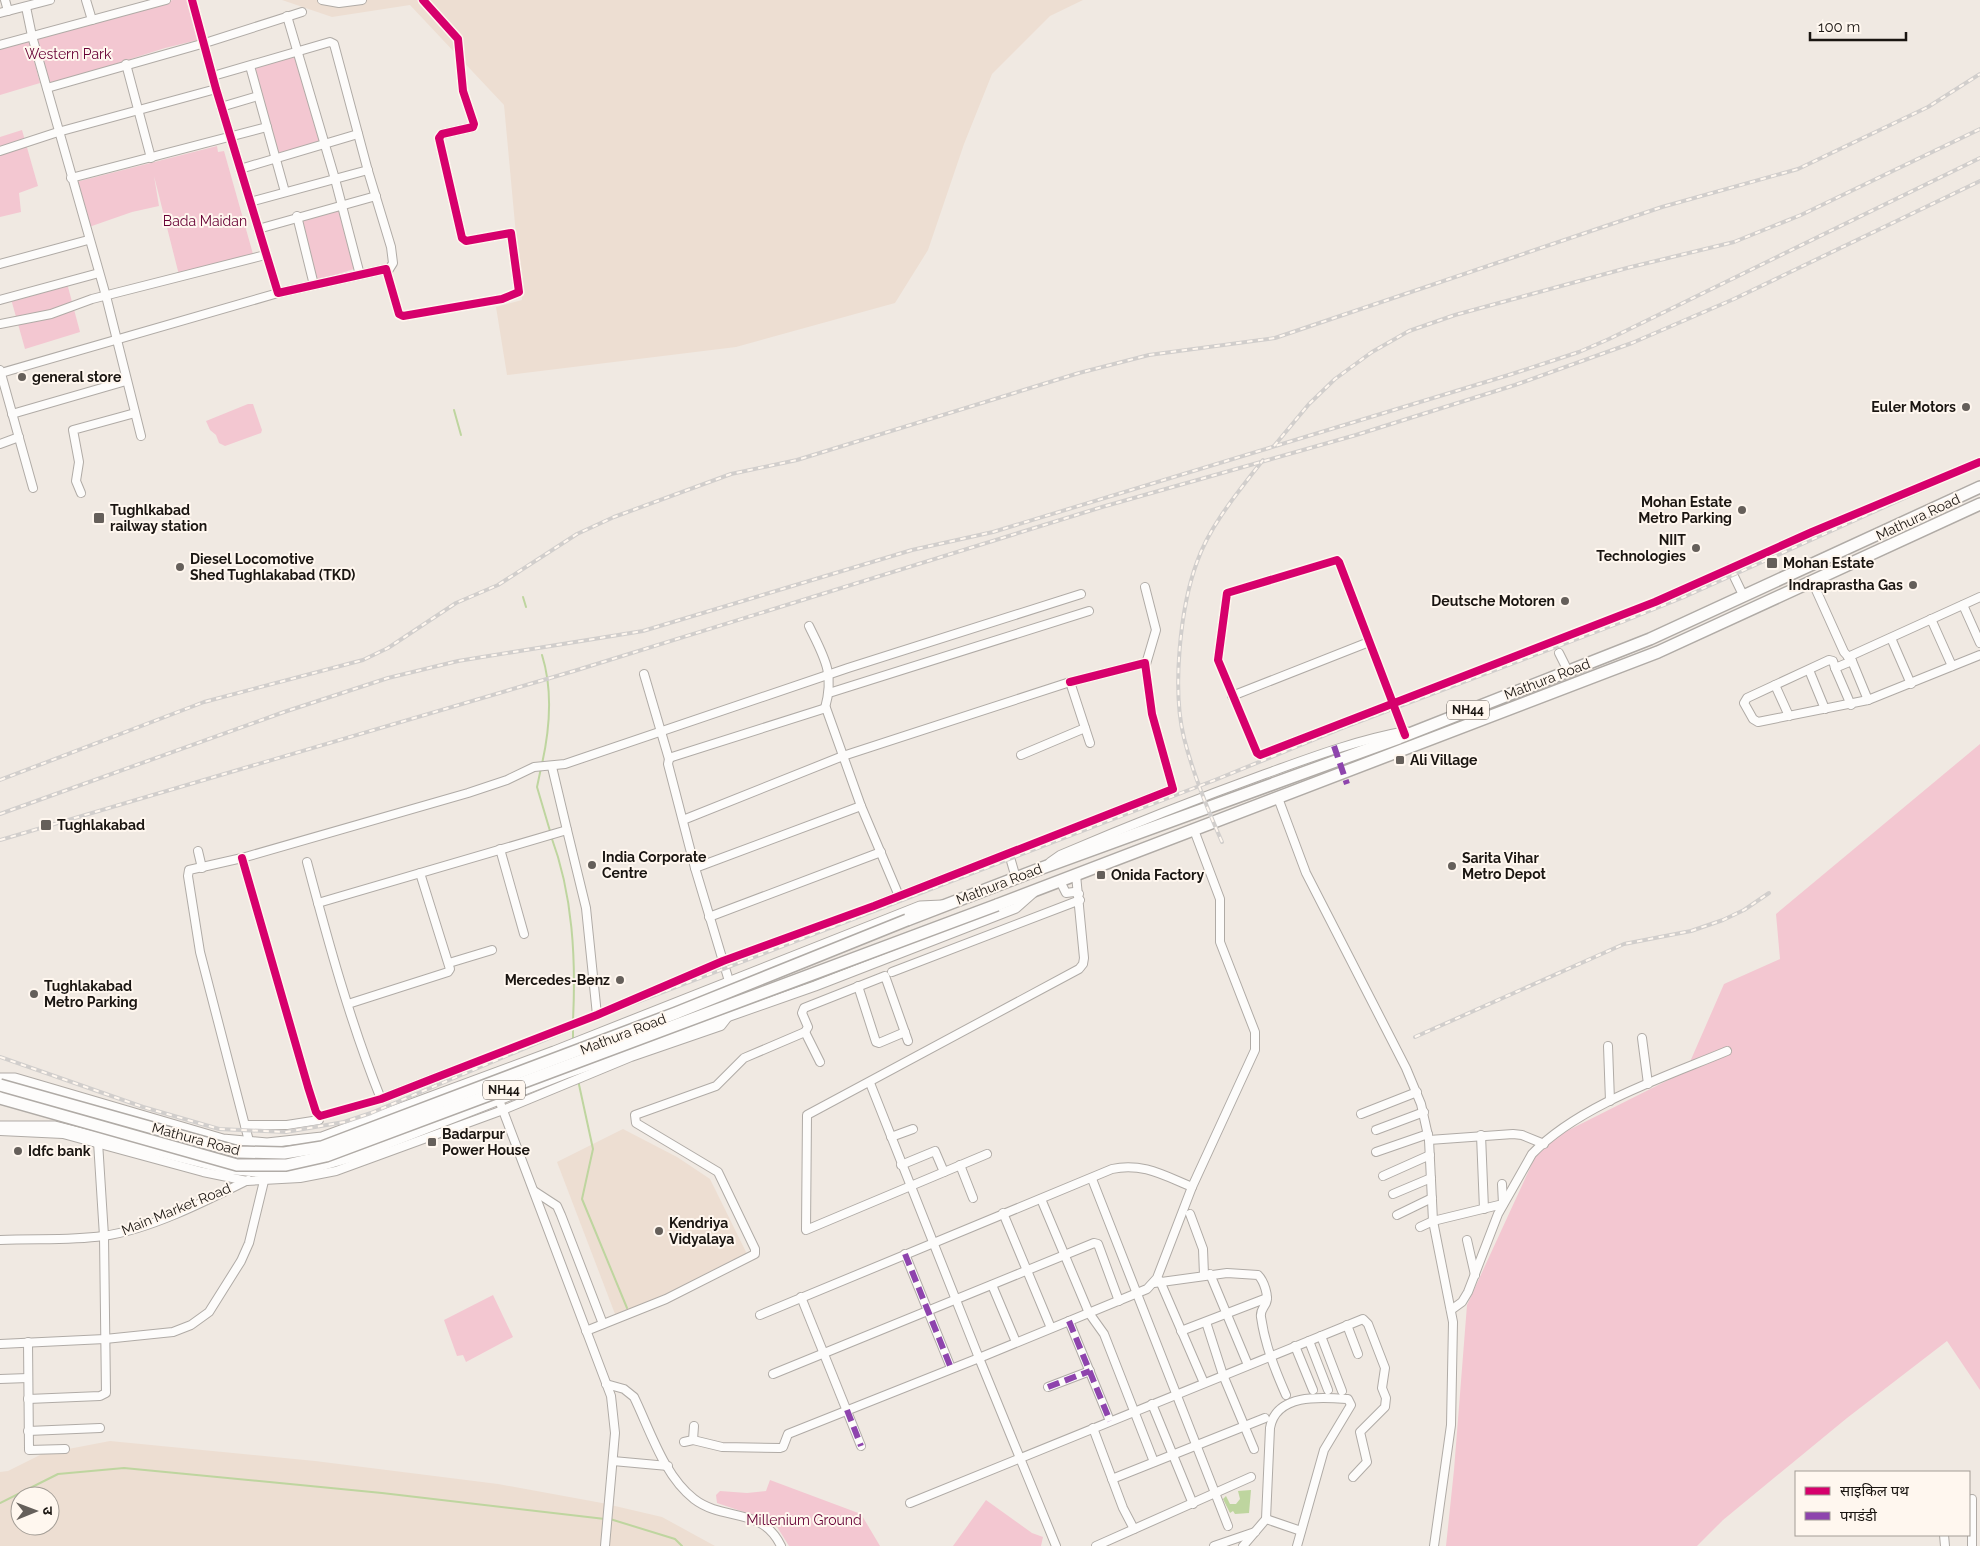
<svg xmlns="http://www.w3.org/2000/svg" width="1980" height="1546" viewBox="0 0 1980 1546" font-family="Raleway,'Noto Sans Devanagari',sans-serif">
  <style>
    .built { fill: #edded2; fill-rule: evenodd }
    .green { fill: #f3c7d1 }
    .water { fill: #bed59f }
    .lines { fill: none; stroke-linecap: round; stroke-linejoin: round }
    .stream { stroke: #bed59f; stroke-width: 2 }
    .minor-casing { stroke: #b0aba6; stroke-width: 10 }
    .major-casing { stroke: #b0aba6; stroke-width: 11 }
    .highway-casing { stroke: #b0aba6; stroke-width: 14 }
    .minor { stroke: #fdfcfb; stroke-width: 8 }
    .major { stroke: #fdfcfb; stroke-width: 9 }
    .highway { stroke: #fdfcfb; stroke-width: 11 }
    .rail-casing { stroke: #d1cecc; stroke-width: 4 }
    .rail { stroke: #fff7ef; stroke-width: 2; stroke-dasharray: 5.5; stroke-linecap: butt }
    .highway-bridge-casing { stroke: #b0aba6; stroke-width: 14; stroke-linecap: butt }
    .highway-bridge { stroke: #fdfcfb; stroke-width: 11 }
    .quiet { stroke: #8e44ad; stroke-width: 6; stroke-dasharray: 12 6; stroke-linecap: butt }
    .cycleway-casing { stroke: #fff7ef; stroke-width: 11 }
    .cycleway { stroke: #d6006c; stroke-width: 8 }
    .poi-dot { fill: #655f5a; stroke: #fff7ef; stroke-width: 2 }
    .labels { text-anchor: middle; stroke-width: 4; stroke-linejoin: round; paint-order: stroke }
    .shield { fill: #fff7ef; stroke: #5f5954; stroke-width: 1 }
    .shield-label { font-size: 12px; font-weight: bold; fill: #1a1511 }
    .park-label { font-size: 14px; fill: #670035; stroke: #fff7ef }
    .poi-label { font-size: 14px; font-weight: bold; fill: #1a1511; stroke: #fff7ef; text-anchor: start }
    .street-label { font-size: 14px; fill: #1a1511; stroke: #fff7ef }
  </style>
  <rect width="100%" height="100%" fill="#f0e9e2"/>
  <!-- built -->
  <g class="built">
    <path d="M282,0H1083L1050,16L992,74L964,144L928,250L895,303L736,347L507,375L496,307L522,300L504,105L410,5L332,17Z"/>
    <path d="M623,1129L677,1157L710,1179L747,1254L646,1305L615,1314L557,1162Z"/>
    <path d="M110,1441L315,1461L498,1484L602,1503L662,1517L715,1546H0V1472L8,1471L42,1454ZM20,1496H50V1526H20Z"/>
  </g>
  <!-- green -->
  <g class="green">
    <path d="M173,0H190L202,39L165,48L49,85L35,37Z"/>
    <path d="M29,41L40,83L0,95V49Z"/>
    <path d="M295,55L322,149L274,161L248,69Z"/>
    <path d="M22,130L38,186L19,193L21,212L0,217V137Z"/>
    <path d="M217,146L218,152L224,151L253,254L179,275L154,176L159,206L132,212L89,227L76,182Z"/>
    <path d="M338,209L354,269L313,282L296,220Z"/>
    <path d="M67,283L80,332L25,349L11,299Z"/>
    <path d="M248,404H253L262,430L261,433L225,446L219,443L216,435L210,430L206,421Z"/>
    <path d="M1980,744V1390L1947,1341L1847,1418L1723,1520L1697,1546H1446L1454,1470L1467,1305L1541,1144L1686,1071L1724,984L1780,959L1776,914Z"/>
    <path d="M493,1295L513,1337L466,1362L463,1355L457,1356L444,1320Z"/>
    <path d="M770,1480L861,1514L880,1546H789L774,1522L717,1503L716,1495L720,1491L747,1493L766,1491Z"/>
    <path d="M986,1500L1032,1533L1043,1537L1041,1546H953Z"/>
  </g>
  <!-- water -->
  <path class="water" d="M1251,1490L1249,1513L1235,1514L1233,1511L1230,1513L1223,1499L1226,1496L1230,1504H1236L1240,1499L1238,1491Z"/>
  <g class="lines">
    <!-- stream -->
    <g class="stream">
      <path d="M454,410L461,435"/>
      <path d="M523,597L526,607"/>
      <path d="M542,655C553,690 550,728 542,764"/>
      <path d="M541,768L537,787L550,831"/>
      <path d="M551,836C573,895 576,959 573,1021"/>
      <path d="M573,1041V1026"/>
      <path d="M578,1080L593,1149L582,1199L627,1308"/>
      <path d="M0,1503L58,1474L124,1468L382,1493L605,1519"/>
      <path d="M610,1519L675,1539L682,1546"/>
    </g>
    <!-- minor casing -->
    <g class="minor-casing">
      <g id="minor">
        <path d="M5,0L8,11"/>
        <path d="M86,0L92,20"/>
        <path d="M192,0L216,89L278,293L386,269L399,314L403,316L502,299L519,292L511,233L466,241L462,238L439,138L442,134L473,127L474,124L463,91L458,39L423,0"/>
        <path d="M322,0L339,3L362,0"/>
        <path d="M26,7L32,36L106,296L141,436"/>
        <path d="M0,13L50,0"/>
        <path d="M287,16L335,179L360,275"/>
        <path d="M0,45L166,0"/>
        <path d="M126,64L151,158"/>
        <path d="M250,66L285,192"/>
        <path d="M213,76L330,42L334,44L368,171L391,247L393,263L388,271"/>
        <path d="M47,88L205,43L302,12"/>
        <path d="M221,107L258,96"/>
        <path d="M0,151L58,132L216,89"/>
        <path d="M240,169L358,134"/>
        <path d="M71,178L267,127"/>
        <path d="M250,202L368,170"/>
        <path d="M297,216L314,285"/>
        <path d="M258,229L376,196"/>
        <path d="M0,264L88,240"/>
        <path d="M0,300L99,273"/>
        <path d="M0,324L51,314L92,299L265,255"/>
        <path d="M0,370L33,488"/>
        <path d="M1,373L278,293"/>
        <path d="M12,414L126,381"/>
        <path d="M0,444L19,437"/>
        <path d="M81,493L76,481L79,462L73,430L135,413"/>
        <path d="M1730,568L1744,597"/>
        <path d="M1812,581L1844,652L1852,661L1868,700L1980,655"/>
        <path d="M1145,587L1156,630L1146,664"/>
        <path d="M1963,605L1980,643"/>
        <path d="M1931,619L1952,666"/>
        <path d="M809,626C824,657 835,673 825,708"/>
        <path d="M1891,638L1911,684"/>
        <path d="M1559,653L1568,671"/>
        <path d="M1848,657L1980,597"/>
        <path d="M1852,661L1835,668L1833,661L1829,660L1747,698L1744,703L1753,719L1758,722L1868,700"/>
        <path d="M1835,668L1851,705"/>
        <path d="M1809,670L1825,709"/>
        <path d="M644,674L669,759"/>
        <path d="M1775,685L1789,716"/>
        <path d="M829,693L1089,611"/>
        <path d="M1232,696L1369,642"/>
        <path d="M1405,735L1339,562L1337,560L1227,593L1218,660L1257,753L1260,755L1655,602L1812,532L1980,462"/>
        <path d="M1021,755L1085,728"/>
        <path d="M552,767L567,830"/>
        <path d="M1278,798L1306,873L1406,1068L1421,1104L1429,1140L1433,1221L1453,1322L1451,1425L1434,1546"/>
        <path d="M683,820L843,756L1070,682L1090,743"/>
        <path d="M500,849L524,934"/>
        <path d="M198,851L202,868"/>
        <path d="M1009,854L1016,878"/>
        <path d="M242,858L308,1087L316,1112L320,1116L381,1099L432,1079L597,1015L723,961L874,906L1173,789L1152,714L1145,663L1070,682"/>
        <path d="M307,862C328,941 350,1022 381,1099"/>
        <path d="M1050,862L1060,855C1128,826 1196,799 1265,774C1312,757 1357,740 1406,731"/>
        <path d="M695,868L861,806"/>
        <path d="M1060,881L1066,893L1074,892L1079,894"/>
        <path d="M318,903L567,830L586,908L597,1015"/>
        <path d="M709,917L881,852"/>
        <path d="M449,963L492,950"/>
        <path d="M892,972L1080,900"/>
        <path d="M729,981L695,868L668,764L669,759L672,757L826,708L861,806L899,896"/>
        <path d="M858,986L876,1042L879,1043L905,1032"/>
        <path d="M348,1004L448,972L450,969L420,873"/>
        <path d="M805,1032L820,1062"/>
        <path d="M1642,1038L1648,1084"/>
        <path d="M1608,1046L1610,1101"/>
        <path d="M870,1083L979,1358L1147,1289L1157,1278L1192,1187L1255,1050V1032L1220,942V899L1194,830"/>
        <path d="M499,1100L611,1396L615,1433L605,1546"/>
        <path d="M1361,1114L1417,1092"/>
        <path d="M245,1125H287L319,1120L320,1116"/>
        <path d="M1376,1130L1424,1112"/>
        <path d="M0,1131L63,1134L203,1172L247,1181L300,1178L336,1171L503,1110L631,1057L721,1026L728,1017"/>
        <path d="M1481,1135L1484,1209"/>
        <path d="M891,1137L913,1129"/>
        <path d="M1429,1140L1513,1134L1522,1135L1544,1144"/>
        <path d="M249,1141L200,952L188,876L189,870L242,858L468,793L507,780L534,767L565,764L848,668L1081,594"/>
        <path d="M1376,1152L1428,1134"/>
        <path d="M987,1154L806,1230L807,1115L1079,969L1083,964L1084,958L1076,875"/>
        <path d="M901,1165L935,1151L944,1172"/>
        <path d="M960,1165L973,1198"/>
        <path d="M1383,1176L1430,1155"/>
        <path d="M1092,1179L1228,1526"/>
        <path d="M534,1191L557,1206L561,1215L603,1324"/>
        <path d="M1393,1194L1431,1178"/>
        <path d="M1041,1199L1089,1313L1104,1334L1154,1462"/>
        <path d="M1003,1213L1051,1328"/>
        <path d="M1190,1214L1203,1249L1204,1275"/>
        <path d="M1397,1215L1432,1198"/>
        <path d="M1420,1227L1433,1221L1503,1204L1502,1184"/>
        <path d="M0,1240C34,1238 68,1241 103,1236C149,1230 206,1201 248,1180"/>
        <path d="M1467,1240L1475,1275"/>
        <path d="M905,1254L951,1368"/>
        <path d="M1210,1274L1248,1365"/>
        <path d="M1160,1281L1204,1383"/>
        <path d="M1154,1283L1227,1273L1258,1275C1264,1281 1269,1296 1266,1303C1263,1309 1260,1311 1261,1317C1265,1345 1275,1370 1286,1395"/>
        <path d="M992,1285L1016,1342"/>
        <path d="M801,1297L861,1446"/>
        <path d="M1451,1310L1462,1302L1468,1292L1498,1214L1532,1154C1579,1105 1665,1077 1727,1051"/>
        <path d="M760,1315L1112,1169C1142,1162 1165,1176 1192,1187"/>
        <path d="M1069,1321L1110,1421"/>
        <path d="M1206,1322L1223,1375L1254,1449"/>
        <path d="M1347,1325L1358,1354"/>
        <path d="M586,1331L666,1299L755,1254V1249L718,1172L636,1123L635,1115L716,1086L744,1058L805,1032L808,1027L802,1013L804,1008L885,976L908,1041"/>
        <path d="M1181,1331L1267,1298"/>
        <path d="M1321,1336L1342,1391"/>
        <path d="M1309,1341L1328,1390"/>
        <path d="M28,1342L29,1450L65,1449"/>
        <path d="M0,1344L105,1339L173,1332L191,1325L209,1312L241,1261L249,1243L264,1181"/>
        <path d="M1295,1346L1313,1390"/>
        <path d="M773,1374L1094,1243L1098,1244L1119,1301"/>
        <path d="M0,1379L28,1378"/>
        <path d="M606,1384L624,1389L634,1397C650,1430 664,1476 694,1499C724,1522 762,1506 781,1546"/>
        <path d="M1048,1387L1090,1371"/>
        <path d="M28,1399L100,1396L106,1393L104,1236L98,1142"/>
        <path d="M1152,1404L1193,1504"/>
        <path d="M1093,1428L1123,1508L1134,1529"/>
        <path d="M28,1431L100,1428"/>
        <path d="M693,1440L694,1426"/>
        <path d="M684,1442L693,1440L722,1447L780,1448L783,1447L788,1434L979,1358L1056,1546"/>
        <path d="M613,1461L668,1466"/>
        <path d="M1112,1479L1265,1418"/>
        <path d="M1972,1499V1546"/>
        <path d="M910,1503L1363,1319L1368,1324L1385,1368L1382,1388L1386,1398L1385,1407L1360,1432L1367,1462L1353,1477"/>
        <path d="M1266,1519L1301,1531"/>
        <path d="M1944,1535L1945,1546"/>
        <path d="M1096,1546L1251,1477"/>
        <path d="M1214,1546L1255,1532"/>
        <path d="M1243,1546L1266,1519L1270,1428C1276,1393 1321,1397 1348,1399L1351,1405L1324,1450L1297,1546"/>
      </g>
    </g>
    <!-- major casing -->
    <g class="major-casing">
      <g id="major">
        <path d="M0,1078H15L223,1139L267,1143L322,1137L554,1051L920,906L942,905"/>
        <path d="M0,1126H55L226,1169L265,1173L303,1171L356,1156L565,1074L815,986L1016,908L1033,893"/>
      </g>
    </g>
    <!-- highway casing -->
    <g class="highway-casing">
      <g id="highway">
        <path d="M997,905L1658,652L1980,504"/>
        <path d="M907,920L1042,868L1399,738L1650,639L1980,487"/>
      </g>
    </g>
    <!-- minor -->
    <use href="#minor" class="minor"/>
    <!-- major -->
    <use href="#major" class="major"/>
    <!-- highway -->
    <use href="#highway" class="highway"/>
    <!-- rail casing -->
    <g class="rail-casing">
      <g id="rail">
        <path d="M1274,446L1309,404L1335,379L1372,352L1409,331L1455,315L1627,268L1734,242L1801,215L1980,129"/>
        <path d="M0,780L204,702L363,660L388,648L456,603L498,585L577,534L614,517L731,474L797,460L1079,373L1149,355L1275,338L1662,207L1798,169L1928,107L1980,74"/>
        <path d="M0,814L284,712L388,678L458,661L643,631L912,550L993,532L1512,374L1579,352L1609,339L1980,158"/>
        <path d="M0,840L574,671L1102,507L1356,435L1515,385L1632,343L1734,299L1980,181"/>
        <path d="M1222,842C1207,808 1193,774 1184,738C1172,690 1180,608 1197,562C1210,525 1239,491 1263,460"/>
        <path d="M1415,1037L1624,944L1691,931L1723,920L1744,910L1769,893"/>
        <path d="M0,1057L143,1107L219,1129L286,1132L344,1122L371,1113L606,1014L1215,780L1340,729L1622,622L1684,597L1980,464"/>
      </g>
    </g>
    <!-- rail -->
    <use href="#rail" class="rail"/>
    <!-- highway-bridge casing -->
    <g class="highway-bridge-casing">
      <g id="highway-bridge">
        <path d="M0,1085L238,1152L284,1153L322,1147L676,1013L907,920"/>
        <path d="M0,1098L237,1165H286L326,1156L997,905"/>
      </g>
    </g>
    <!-- highway-bridge -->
    <use href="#highway-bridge" class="highway-bridge"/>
    <!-- quiet -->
    <g class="quiet">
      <path d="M1334,746L1347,784"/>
      <path d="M905,1254L951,1368"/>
      <path d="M1069,1321L1110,1421"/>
      <path d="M1048,1387L1090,1371"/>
      <path d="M847,1410L861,1446"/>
    </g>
    <!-- cycleway casing -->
    <g class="cycleway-casing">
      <g id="cycleway">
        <path d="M192,0L216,89L278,293L386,269L399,314L403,316L502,299L519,292L511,233L466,241L462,238L439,138L442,134L473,127L474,124L463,91L458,39L423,0"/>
        <path d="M1405,735L1339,562L1337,560L1227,593L1218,660L1257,753L1260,755L1655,602L1812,532L1980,462"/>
        <path d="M242,858L308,1087L316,1112L320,1116L381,1099L432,1079L597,1015L723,961L874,906L1173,789L1152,714L1145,663L1070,682"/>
      </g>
    </g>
    <!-- cycleway -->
    <use href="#cycleway" class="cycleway"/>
  </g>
  <!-- markers -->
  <g class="poi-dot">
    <circle cx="22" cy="377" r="5"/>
    <circle cx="1966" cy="407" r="5"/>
    <circle cx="1742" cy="510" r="5"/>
    <rect x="93" y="512" width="12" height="12" rx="2.5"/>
    <circle cx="1696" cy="548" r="5"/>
    <rect x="1766" y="557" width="12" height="12" rx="2.5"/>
    <circle cx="180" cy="567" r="5"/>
    <circle cx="1913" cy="585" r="5"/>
    <circle cx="1565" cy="601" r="5"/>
    <rect x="1395" y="755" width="10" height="10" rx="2.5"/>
    <rect x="40" y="819" width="12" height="12" rx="2.5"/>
    <circle cx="592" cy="865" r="5"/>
    <circle cx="1452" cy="866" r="5"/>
    <rect x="1096" y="870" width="10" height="10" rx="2.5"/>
    <circle cx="620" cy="980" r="5"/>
    <circle cx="34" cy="994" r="5"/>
    <rect x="427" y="1137" width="10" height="10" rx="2.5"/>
    <circle cx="18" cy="1151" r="5"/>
    <circle cx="659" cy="1231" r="5"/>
  </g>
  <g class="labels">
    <!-- shield labels -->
    <g class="shield">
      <rect x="1447" y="700.5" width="42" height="19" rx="4"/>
      <rect x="483" y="1080.5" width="42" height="19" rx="4"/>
    </g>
    <g class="shield-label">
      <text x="1468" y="714">NH44</text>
      <text x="504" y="1094">NH44</text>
    </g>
    <!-- park labels -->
    <g class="park-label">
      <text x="68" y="59">Western Park</text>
      <text x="205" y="226">Bada Maidan</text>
      <text x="804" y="1525">Millenium Ground</text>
    </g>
    <!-- poi labels -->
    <g class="poi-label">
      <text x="32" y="382">general store</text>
      <text x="1956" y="412" text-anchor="end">Euler Motors</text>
      <text x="1732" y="507" text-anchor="end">Mohan Estate<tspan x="1732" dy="16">Metro Parking</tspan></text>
      <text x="110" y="515">Tughlkabad<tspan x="110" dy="16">railway station</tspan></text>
      <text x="1686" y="545" text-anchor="end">NIIT<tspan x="1686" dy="16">Technologies</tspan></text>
      <text x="190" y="564">Diesel Locomotive<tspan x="190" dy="16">Shed Tughlakabad (TKD)</tspan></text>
      <text x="1783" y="568">Mohan Estate</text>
      <text x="1903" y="590" text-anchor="end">Indraprastha Gas</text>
      <text x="1555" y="606" text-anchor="end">Deutsche Motoren</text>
      <text x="1410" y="765">Ali Village</text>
      <text x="57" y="830">Tughlakabad</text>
      <text x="602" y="862">India Corporate<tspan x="602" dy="16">Centre</tspan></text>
      <text x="1462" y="863">Sarita Vihar<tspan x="1462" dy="16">Metro Depot</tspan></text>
      <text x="1111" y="880">Onida Factory</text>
      <text x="610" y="985" text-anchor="end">Mercedes-Benz</text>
      <text x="44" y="991">Tughlakabad<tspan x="44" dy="16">Metro Parking</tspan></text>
      <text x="442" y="1139">Badarpur<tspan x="442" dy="16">Power House</tspan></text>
      <text x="28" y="1156">Idfc bank</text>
      <text x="669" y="1228">Kendriya<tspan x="669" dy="16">Vidyalaya</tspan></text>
    </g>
    <!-- street labels -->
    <g class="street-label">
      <text transform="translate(1918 517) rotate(-25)" y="5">Mathura Road</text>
      <text transform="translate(1547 679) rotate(-21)" y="5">Mathura Road</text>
      <text transform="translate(999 884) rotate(-21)" y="5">Mathura Road</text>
      <text transform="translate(623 1034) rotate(-21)" y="5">Mathura Road</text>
      <text transform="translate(196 1139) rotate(15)" y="5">Mathura Road</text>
      <text transform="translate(176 1209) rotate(-22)" y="5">Main Market Road</text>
    </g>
  </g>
  <!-- legend -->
  <rect x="1795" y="1471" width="175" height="65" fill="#fff7ef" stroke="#a39d96"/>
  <rect x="1805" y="1487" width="25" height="8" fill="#d6006c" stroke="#a39d96"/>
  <text x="1840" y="1496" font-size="15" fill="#1a1511">साइकिल पथ</text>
  <rect x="1805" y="1512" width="25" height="8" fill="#8e44ad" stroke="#a39d96"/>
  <text x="1840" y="1521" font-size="15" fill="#1a1511">पगडंडी</text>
  <!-- north arrow -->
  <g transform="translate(35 1511) rotate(89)"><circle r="24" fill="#fff7ef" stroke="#a39d96"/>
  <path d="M0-4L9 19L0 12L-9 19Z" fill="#655f5a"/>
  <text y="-8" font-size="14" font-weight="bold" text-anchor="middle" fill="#1a1511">उ</text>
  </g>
  <!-- scale -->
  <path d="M1810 32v8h96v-8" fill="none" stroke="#1a1511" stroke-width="2.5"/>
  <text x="1818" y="32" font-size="15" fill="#1a1511" stroke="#fff7ef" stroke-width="4" paint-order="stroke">100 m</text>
</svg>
